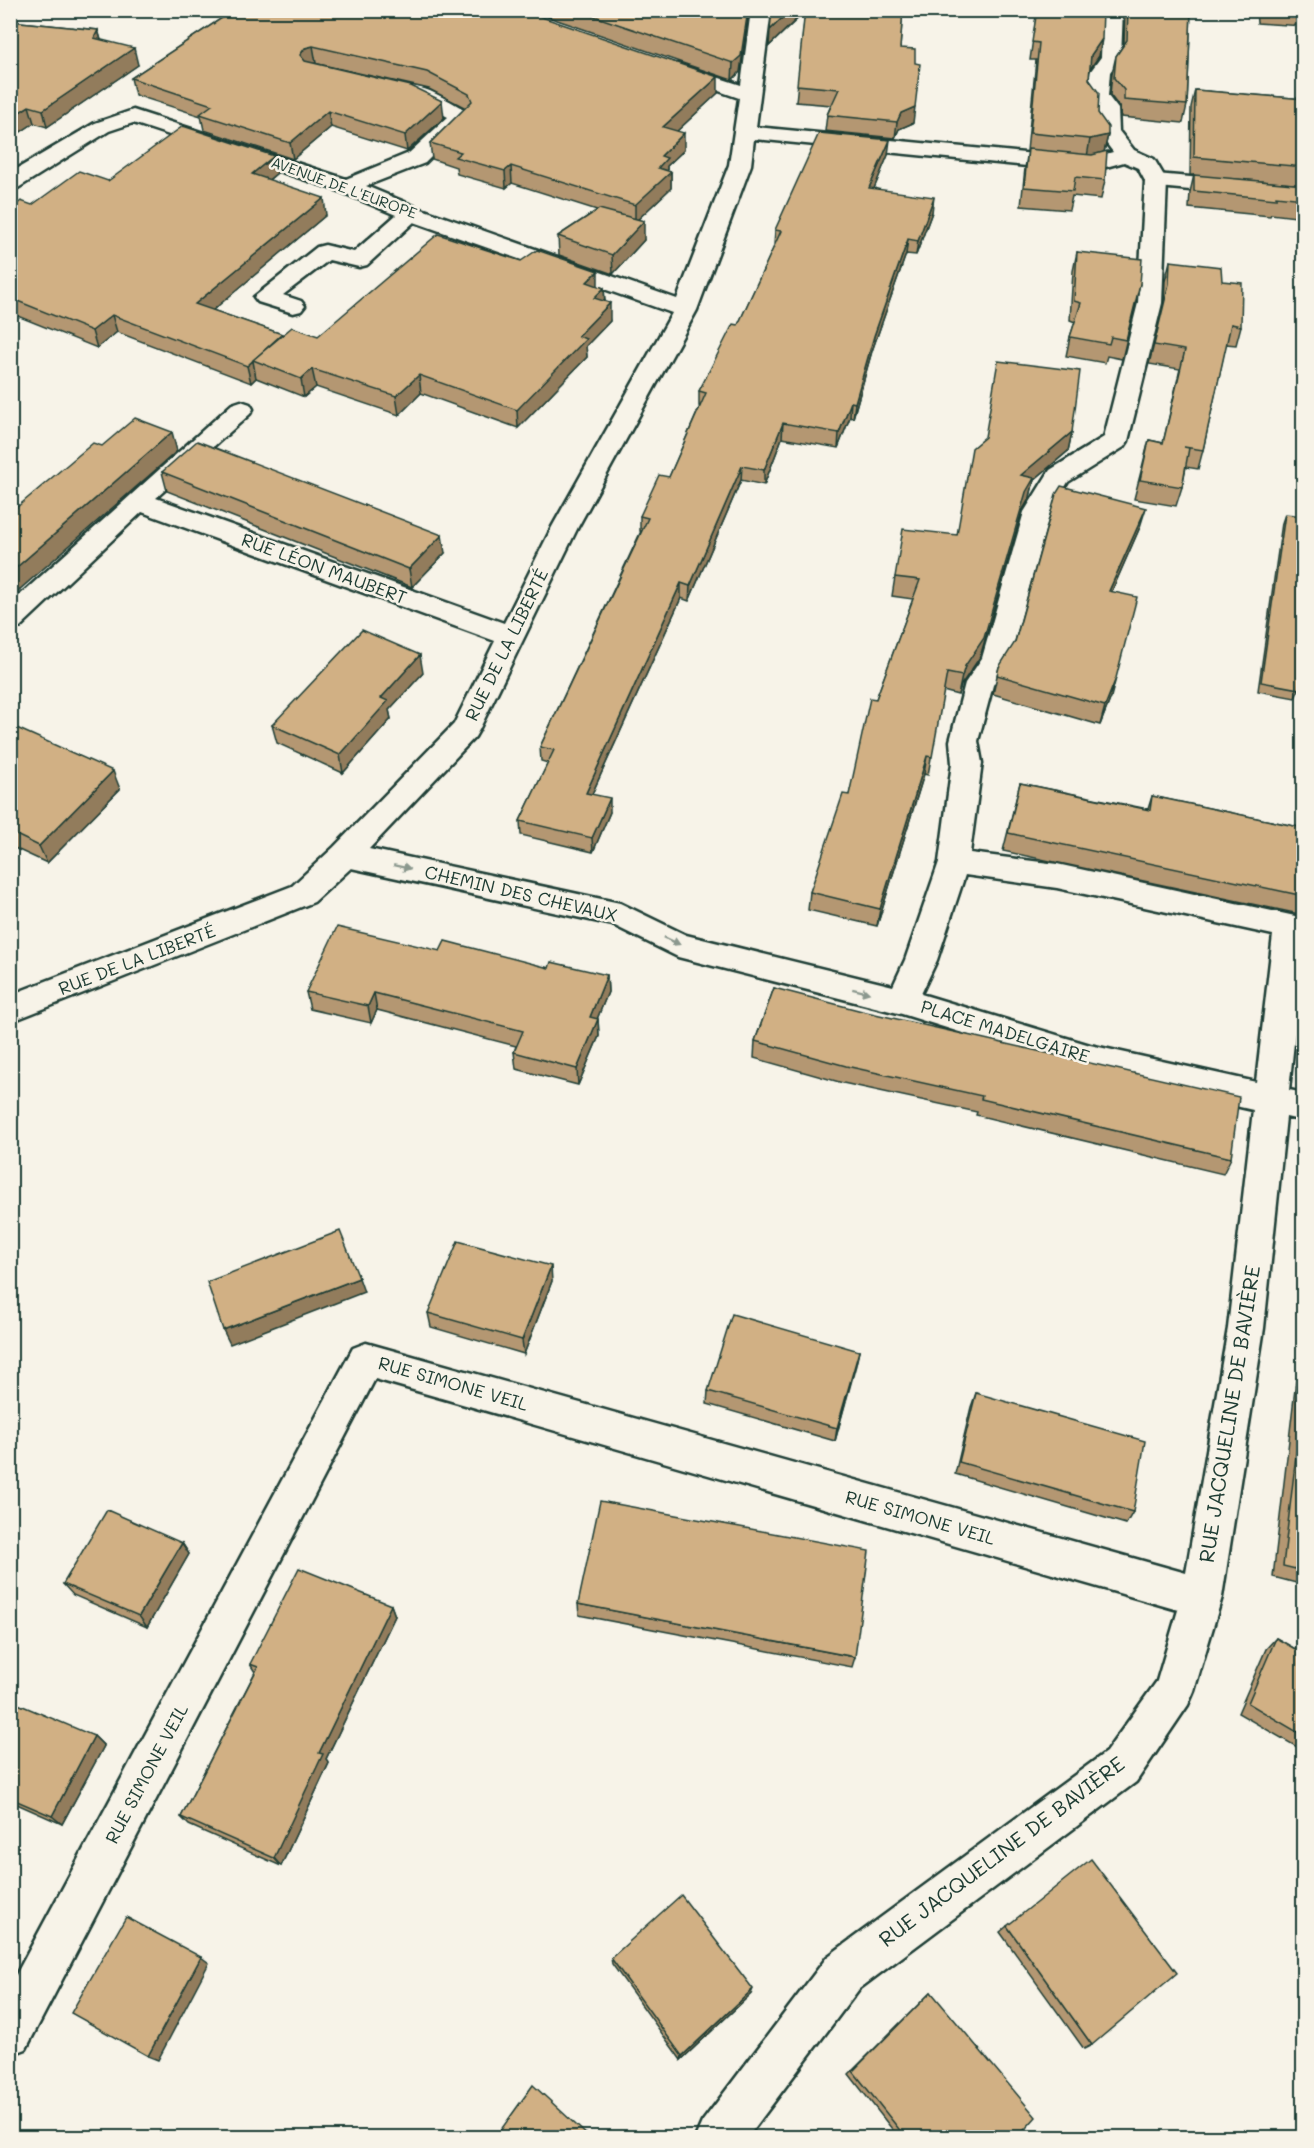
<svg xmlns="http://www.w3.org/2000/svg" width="1314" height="2148" viewBox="0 0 1314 2148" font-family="Mali,sans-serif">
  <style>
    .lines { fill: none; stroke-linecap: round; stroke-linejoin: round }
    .pedestrian-casing { stroke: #1f3d34; stroke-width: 5 }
    .minor-casing { stroke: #1f3d34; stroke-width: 5 }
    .pedestrian { fill: #f7f3e8; fill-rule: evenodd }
    .minor { fill: #f7f3e8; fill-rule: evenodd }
    .wall { fill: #b49772; stroke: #1f3d34; stroke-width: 1.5 }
    .shaded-wall { fill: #927b5c; stroke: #1f3d34; stroke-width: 1.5 }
    .building { fill: #d1b084; stroke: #1f3d34; stroke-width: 1.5 }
    .oneway { fill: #8b988e }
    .labels { text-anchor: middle; stroke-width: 5; stroke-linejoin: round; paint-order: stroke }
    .far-street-label { font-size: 15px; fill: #1f3d34; stroke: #f7f3e8 }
    .street-label { font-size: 18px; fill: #1f3d34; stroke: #f7f3e8 }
    .near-street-label { font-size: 21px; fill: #1f3d34; stroke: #f7f3e8 }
  </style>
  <rect width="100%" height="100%" fill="#f7f3e8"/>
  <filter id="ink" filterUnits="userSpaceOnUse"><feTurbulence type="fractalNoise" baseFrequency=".0167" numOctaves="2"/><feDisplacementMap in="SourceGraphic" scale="12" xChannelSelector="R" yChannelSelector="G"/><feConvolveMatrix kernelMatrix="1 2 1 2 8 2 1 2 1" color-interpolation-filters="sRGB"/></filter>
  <g filter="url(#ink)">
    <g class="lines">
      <!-- pedestrian casing -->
      <g class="pedestrian-casing">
        <path id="pedestrian" d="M1156,174L1304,187V201L1148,186L1145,181L1148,176Z"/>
      </g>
      <!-- minor casing -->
      <g class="minor-casing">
        <path id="minor" d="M751,10H771L756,127L1087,159L1113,152L1097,131L1098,110L1088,97L1090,72L1101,57L1103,10H1123L1121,57L1110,72L1108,96L1118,109L1119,131L1134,150L1154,159L1167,181L1162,303L1128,441L1124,447L1068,482L1050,512L1009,660L993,685L978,741L982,763L970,853L1057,864L1304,918V947L1289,1090L1304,1093V1121L1286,1117L1264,1328L1222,1597L1194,1691L1188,1705L1136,1782L859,1989L747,2138H695L702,2122L827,1957L1106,1752L1157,1681L1178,1610L375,1379L26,2049L10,2055V1986L353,1348L366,1343L1186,1573L1228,1328L1253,1110L1090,1073L902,1014L678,957L613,925L351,868L314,902L10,1022V995L292,886L334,847L454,724L495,641L142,512L20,627L10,629V604L232,404L241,401L250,404L253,409L250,414L156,498L504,623L552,527L672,313L414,222L367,265L359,267L329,260L283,295L301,301L305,306L301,311L293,313L258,302L254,297L317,247L325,245L354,252L396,215L339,191L133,123L109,131L18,188L10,189V173L95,123L133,110L346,179L409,153L448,117L415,100L395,95L392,91L395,87C420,80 448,101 469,112L472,116L425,163L366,186L419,208L677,299L729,165L739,98L670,74L667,70L670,66L677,64L741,85ZM754,139L1088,172L1124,162L1138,168L1145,181L1138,303L1104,437L1050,470L1024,512L982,658L965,683L950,741L952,763L939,862L905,960L893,986L686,935L620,903L369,849L475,737L479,730L578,527L697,310L751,165ZM965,875L1057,888L1273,935L1256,1082L1090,1045L921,994L937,960Z"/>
      </g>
      <!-- pedestrian -->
      <use href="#pedestrian" class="pedestrian"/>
      <!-- minor -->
      <use href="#minor" class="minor"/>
    </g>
    <!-- wall -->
    <g class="wall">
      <path d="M234,10L718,93L677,131L684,150L667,166V171L671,172V188L638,219L644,240L613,274L559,255L558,236L597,210L512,183L506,188L457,174L456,167L432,159L430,143L466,108L429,89L314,63L444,118L407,151L331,127L293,159L204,130L201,116L135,95L131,78Z"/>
      <path d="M528,10H749L740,72L732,80Z"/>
      <path d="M772,10H903L900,48L913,123L899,129L895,138L825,131L827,115L831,105L796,102L805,12L769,46Z"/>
      <path d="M1037,10L1099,56L1090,69L1089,79L1098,113L1108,135L1104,152L1105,180L1101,199L1072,196L1069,210L1021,206L1025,168L1028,151H1027L1036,60H1030Z"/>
      <path d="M1125,10H1191L1187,105L1183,123L1121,117L1120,108L1110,95L1112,73L1116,56L1124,44Z"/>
      <path d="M1256,10H1304V26L1257,23Z"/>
      <path d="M10,21L98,30L101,40L138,65L47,127L34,123L10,139Z"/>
      <path d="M1195,90L1304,99V185L1235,179L1304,185V218L1271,214L1270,216L1189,208L1190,192L1194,175H1190L1191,107Z"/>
      <path d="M888,155L874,188L932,212L916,255L906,254L872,351L853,418L850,417L838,448L782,438L764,485L741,480L689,601L681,598L592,794L610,812L593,852L521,835L520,821L548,763L541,761L540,747L641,531H640V516L669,477L700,406H699V391L738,325L775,245H774L775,230Z"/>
      <path d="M274,156L277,173L269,180L326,215L212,310L282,334L318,336L598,286L604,288L605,301L610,321L586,346L587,357L518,428L421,393L399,415L316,387L304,397L256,378L251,383L117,332L97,348L10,313V210L32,205L108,181Z"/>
      <path d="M1077,252L1140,284L1122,359L1107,356L1105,363L1066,356L1070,337L1075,322L1070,320L1073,271Z"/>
      <path d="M1170,261L1222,281L1241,326L1236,345L1226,344L1203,450L1198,469L1186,467L1182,487L1176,506L1134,499L1149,440L1163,443L1180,369L1149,364L1164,304L1165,281Z"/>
      <path d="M1072,432L1068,451L1034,480L1030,497L1022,511L980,657L961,685L958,695L943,691L928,775L924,774L877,926L808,910L810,892L849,795L876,699L913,599L892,596L895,577L957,535Z"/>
      <path d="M162,472L445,553L412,587L167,491Z"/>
      <path d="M1285,514L1299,689L1295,698L1258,691L1282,523Z"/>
      <path d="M1140,527L1112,591L1111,697L1100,725L993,694L999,667Z"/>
      <path d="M423,673L389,710L391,719L343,773L277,743L272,725Z"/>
      <path d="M10,725L120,789L47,863L10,846Z"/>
      <path d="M1020,783L1148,809L1152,796L1304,828V915L1003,851Z"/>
      <path d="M440,951L549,968L607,975L608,992L597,1019H598L599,1036L578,1085L516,1069L514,1052L516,1046L377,1010L371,1023L310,1009L306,992Z"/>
      <path d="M774,988L1231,1158L1223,1174L976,1115L977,1112L843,1083L754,1058L755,1041Z"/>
      <path d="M552,1281L524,1354L431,1327L428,1313Z"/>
      <path d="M859,1351L835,1441L707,1404L708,1391Z"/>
      <path d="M1304,1370V1585L1273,1577L1296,1380Z"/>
      <path d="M976,1393L1133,1512L1126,1524L955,1474L971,1407Z"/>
      <path d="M182,1543L189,1554L147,1627L73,1595L63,1584Z"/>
      <path d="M578,1604L855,1657L852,1667L579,1615Z"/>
      <path d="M391,1605L395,1616L326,1759L329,1763L281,1866L189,1825L181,1817L255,1672L250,1664Z"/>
      <path d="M1276,1638L1304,1654V1751L1238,1713L1266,1649Z"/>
      <path d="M10,1716L94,1736L104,1746L62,1824L10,1801Z"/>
      <path d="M1007,1926L1092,2045L1084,2049L1000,1932Z"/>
      <path d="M611,1958L751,1994L681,2060L612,1964Z"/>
      <path d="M931,1992L1017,2138H899L849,2074Z"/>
    </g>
    <!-- shaded-wall -->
    <g class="shaded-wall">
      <path d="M748,10H749L740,72L732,80L733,63Z"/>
      <path d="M790,10H806L769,46L770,30Z"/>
      <path d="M98,30L103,47L94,38Z"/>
      <path d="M1102,39L1099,56L1088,72L1091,55Z"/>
      <path d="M313,46L316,63L307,65L300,55L305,48Z"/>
      <path d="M134,48L138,65L47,127L43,110Z"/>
      <path d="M718,77V93L663,144V127Z"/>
      <path d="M442,101L444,118L407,151L405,135Z"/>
      <path d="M29,106L34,123L10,139V118Z"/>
      <path d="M915,107L913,123L899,129L895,138L897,122L901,113Z"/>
      <path d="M328,111L331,127L293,159L290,143Z"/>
      <path d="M684,133V150L667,166V175L671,172V188L635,222V205L658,168L661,156Z"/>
      <path d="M1108,135L1104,152L1087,157L1090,139Z"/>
      <path d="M890,140L888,155L868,203L869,188Z"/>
      <path d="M274,156L277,173L255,191L252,174Z"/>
      <path d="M511,166L512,183L506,188L505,171Z"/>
      <path d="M934,197L932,212L916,255L918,241Z"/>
      <path d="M324,198L326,215L199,322L195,304Z"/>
      <path d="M644,221V240L613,274L612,255Z"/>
      <path d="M908,239L906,254L872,351L853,418L855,403L874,336Z"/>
      <path d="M598,271V289L587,282Z"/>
      <path d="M604,288L605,306L594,298Z"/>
      <path d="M610,303V321L586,346L587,357L518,428L517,410L578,336Z"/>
      <path d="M112,315L117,332L97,348L92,331Z"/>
      <path d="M253,361L256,378L251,383L247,366Z"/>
      <path d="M312,369L316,387L304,397L301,379Z"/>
      <path d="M419,375L421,393L399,415L396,396Z"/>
      <path d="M851,402L850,417L838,448L839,433Z"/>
      <path d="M783,423L782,438L764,485V470Z"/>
      <path d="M172,432L177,451L10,598V573Z"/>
      <path d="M1072,432L1068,451L1034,480L1030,497L1022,511L980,657L961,685L958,695L962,676L1021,475Z"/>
      <path d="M742,466L741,480L689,601L690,586Z"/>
      <path d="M1146,508L1140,527L1104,609L1109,591Z"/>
      <path d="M442,535L445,553L412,587L409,569Z"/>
      <path d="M681,583V598L586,807V793Z"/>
      <path d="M420,655L423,673L389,710L391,719L343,773L340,755L381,698Z"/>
      <path d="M1116,678L1111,697L1100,725L1105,706Z"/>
      <path d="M927,756L924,774L877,926L880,909Z"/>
      <path d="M113,771L120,789L47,863L39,846Z"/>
      <path d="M610,798V812L593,852L592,838Z"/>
      <path d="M607,975L608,992L591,1034L590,1017Z"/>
      <path d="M374,993L377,1010L371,1023L368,1006Z"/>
      <path d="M598,1019L599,1036L578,1085L577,1069Z"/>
      <path d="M551,1266L552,1281L524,1354L522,1340Z"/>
      <path d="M359,1278L364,1292L230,1344L223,1330Z"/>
      <path d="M859,1351L856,1365L835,1441L837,1428Z"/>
      <path d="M182,1543L189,1554L147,1627L139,1616Z"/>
      <path d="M391,1605L395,1616L326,1759L329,1763L281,1866L274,1858L319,1753Z"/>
      <path d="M94,1736L104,1746L62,1824L52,1816Z"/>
      <path d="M201,1957L209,1963L158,2060L148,2056Z"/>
      <path d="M753,1989L751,1994L681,2060L682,2056Z"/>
    </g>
    <!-- building -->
    <g class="building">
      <path d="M234,10H521L718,77L663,127L684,133L661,156L667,158L658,168L671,172L635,205L511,166L505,171L455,157L461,152L430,143L472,101L469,94L427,72L313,46L305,48L300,55L305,61L411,86L442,101L405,135L328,111L290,143L200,114L212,105L131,78Z"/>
      <path d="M576,10H748L741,56L733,63Z"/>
      <path d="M772,10H790L770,30Z"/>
      <path d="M805,10H903L900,48L915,49V63L920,64L915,107L901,113L897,122L827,115L839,89L797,85Z"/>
      <path d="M1037,10H1103L1102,39L1091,55L1089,79L1099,93L1098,113L1108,127V135L1090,139L1030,133L1039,43L1032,42Z"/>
      <path d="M1128,10H1191L1187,105L1124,100V90L1114,78L1116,56L1127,40Z"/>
      <path d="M1260,10H1304V16L1260,13Z"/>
      <path d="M10,21L98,30L94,38L134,48L43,110L29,106L10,118Z"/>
      <path d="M1195,90L1304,99V167L1194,157Z"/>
      <path d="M183,126L274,156L252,174L324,198L195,304L282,334L247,366L112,315L92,331L10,298V210L21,201L32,205L79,171L108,181Z"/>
      <path d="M819,133L890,140L869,188L934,197L918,241L908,239L874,336L855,403L851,402L839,433L783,423L764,470L742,466L690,586L681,583L586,793L610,798L592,838L520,821L554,750L540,747L648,518L640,516L659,475L669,477L706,393L699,391L733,324L738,325L781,231L775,230Z"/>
      <path d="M1028,149L1092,155L1107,151L1105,180L1075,177L1073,191L1024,187Z"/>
      <path d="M1194,175L1304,185V199L1276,196V199L1194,191Z"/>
      <path d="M599,209L644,221L612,255L558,236Z"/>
      <path d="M438,234L521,261L537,250L598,271L587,282L604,288L594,298L610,303L578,336L586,339L517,410L419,375L396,396L312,369L301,379L253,360L292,327L318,336Z"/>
      <path d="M1077,252L1142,259L1140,284L1126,340L1111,337L1109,344L1070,337L1081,303L1074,301Z"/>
      <path d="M1170,261L1221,267L1222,281L1242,283L1241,326L1231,324L1203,450L1184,447L1189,448L1182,487L1140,480L1149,440L1163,443L1185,350L1154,345L1169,284Z"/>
      <path d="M998,361L1080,371L1072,432L1021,475L1034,478L1026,492L984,638L965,666L962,676L947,673L932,757L927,756L880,909L810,892L843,794L849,795L870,698L876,699L920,580L895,577L903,529L957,535L972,448L985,437Z"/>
      <path d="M135,418L172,432L10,573V513L93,443L102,446Z"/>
      <path d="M197,441L442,535L409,569L162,472Z"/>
      <path d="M1061,486L1146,508L1109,591L1137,597L1116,678L1105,706L997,675L999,667L1015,642L1056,494Z"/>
      <path d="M1285,514L1304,516V653L1299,689L1261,682Z"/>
      <path d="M362,630L420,655L381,698L388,701L340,755L272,725Z"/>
      <path d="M10,725L113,771L39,846L10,832Z"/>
      <path d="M1020,783L1150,810L1152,796L1304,828V896L1008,833Z"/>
      <path d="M337,927L440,951L445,941L549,968L551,962L607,975L590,1017L598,1019L577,1069L514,1052L523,1031L374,993L368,1006L306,992Z"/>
      <path d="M774,988L862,1011L1239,1097L1231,1158L981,1099L982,1096L846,1066L755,1041Z"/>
      <path d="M340,1231L359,1278L223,1330L207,1282Z"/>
      <path d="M458,1241L551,1266L522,1340L428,1313Z"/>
      <path d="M732,1314L859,1351L837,1428L708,1391Z"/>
      <path d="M1304,1388V1571L1283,1566Z"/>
      <path d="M976,1393L1145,1441L1133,1512L959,1462Z"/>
      <path d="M600,1501L869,1551L855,1657L578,1604Z"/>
      <path d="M107,1510L182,1543L139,1616L63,1584Z"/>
      <path d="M299,1568L391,1605L319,1753L323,1754L274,1858L181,1817L258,1667L250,1664Z"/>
      <path d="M1276,1638L1304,1654V1736L1248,1703Z"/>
      <path d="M18,1704L94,1736L52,1816L10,1798V1716Z"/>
      <path d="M1091,1859L1177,1973L1092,2045L1007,1926Z"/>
      <path d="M681,1895L753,1989L682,2056L611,1958Z"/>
      <path d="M126,1917L201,1957L148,2056L71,2013Z"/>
      <path d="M931,1992L1036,2117L1017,2138H906L853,2071Z"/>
      <path d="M533,2085L590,2138H495Z"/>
    </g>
    <!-- one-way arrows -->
    <defs><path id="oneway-solid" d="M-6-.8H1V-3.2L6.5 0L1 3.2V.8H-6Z" transform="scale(1.5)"/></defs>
    <g class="oneway">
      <use href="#oneway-solid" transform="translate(402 867) rotate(12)"/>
      <use href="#oneway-solid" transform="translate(672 941) rotate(25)"/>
      <use href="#oneway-solid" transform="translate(861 991) rotate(14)"/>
    </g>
  </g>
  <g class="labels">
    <!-- far-street labels -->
    <g class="far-street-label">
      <text transform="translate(344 188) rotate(20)" y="5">AVENUE DE L'EUROPE</text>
    </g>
    <!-- street labels -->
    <g class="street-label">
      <text transform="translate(324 569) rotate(20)" y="6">RUE LÉON MAUBERT</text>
      <text transform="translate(507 645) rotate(-64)" y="6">RUE DE LA LIBERTÉ</text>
      <text transform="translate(521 894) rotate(13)" y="6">CHEMIN DES CHEVAUX</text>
      <text transform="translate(137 960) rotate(-21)" y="6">RUE DE LA LIBERTÉ</text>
      <text transform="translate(1005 1032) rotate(17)" y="6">PLACE MADELGAIRE</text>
      <text transform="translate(453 1384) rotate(16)" y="6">RUE SIMONE VEIL</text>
      <text transform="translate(920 1518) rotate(16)" y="6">RUE SIMONE VEIL</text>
      <text transform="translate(147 1774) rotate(-62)" y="6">RUE SIMONE VEIL</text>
    </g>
    <!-- near-street labels -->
    <g class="near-street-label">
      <text transform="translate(1230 1414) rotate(-81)" y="7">RUE JACQUELINE DE BAVIÈRE</text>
      <text transform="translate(1002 1852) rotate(-37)" y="7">RUE JACQUELINE DE BAVIÈRE</text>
    </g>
  </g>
  <!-- margin -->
  <rect width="1314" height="2148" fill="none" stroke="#f7f3e8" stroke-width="36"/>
  <rect x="18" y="18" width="1278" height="2112" fill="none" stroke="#1f3d34" stroke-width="2" filter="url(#ink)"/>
</svg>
